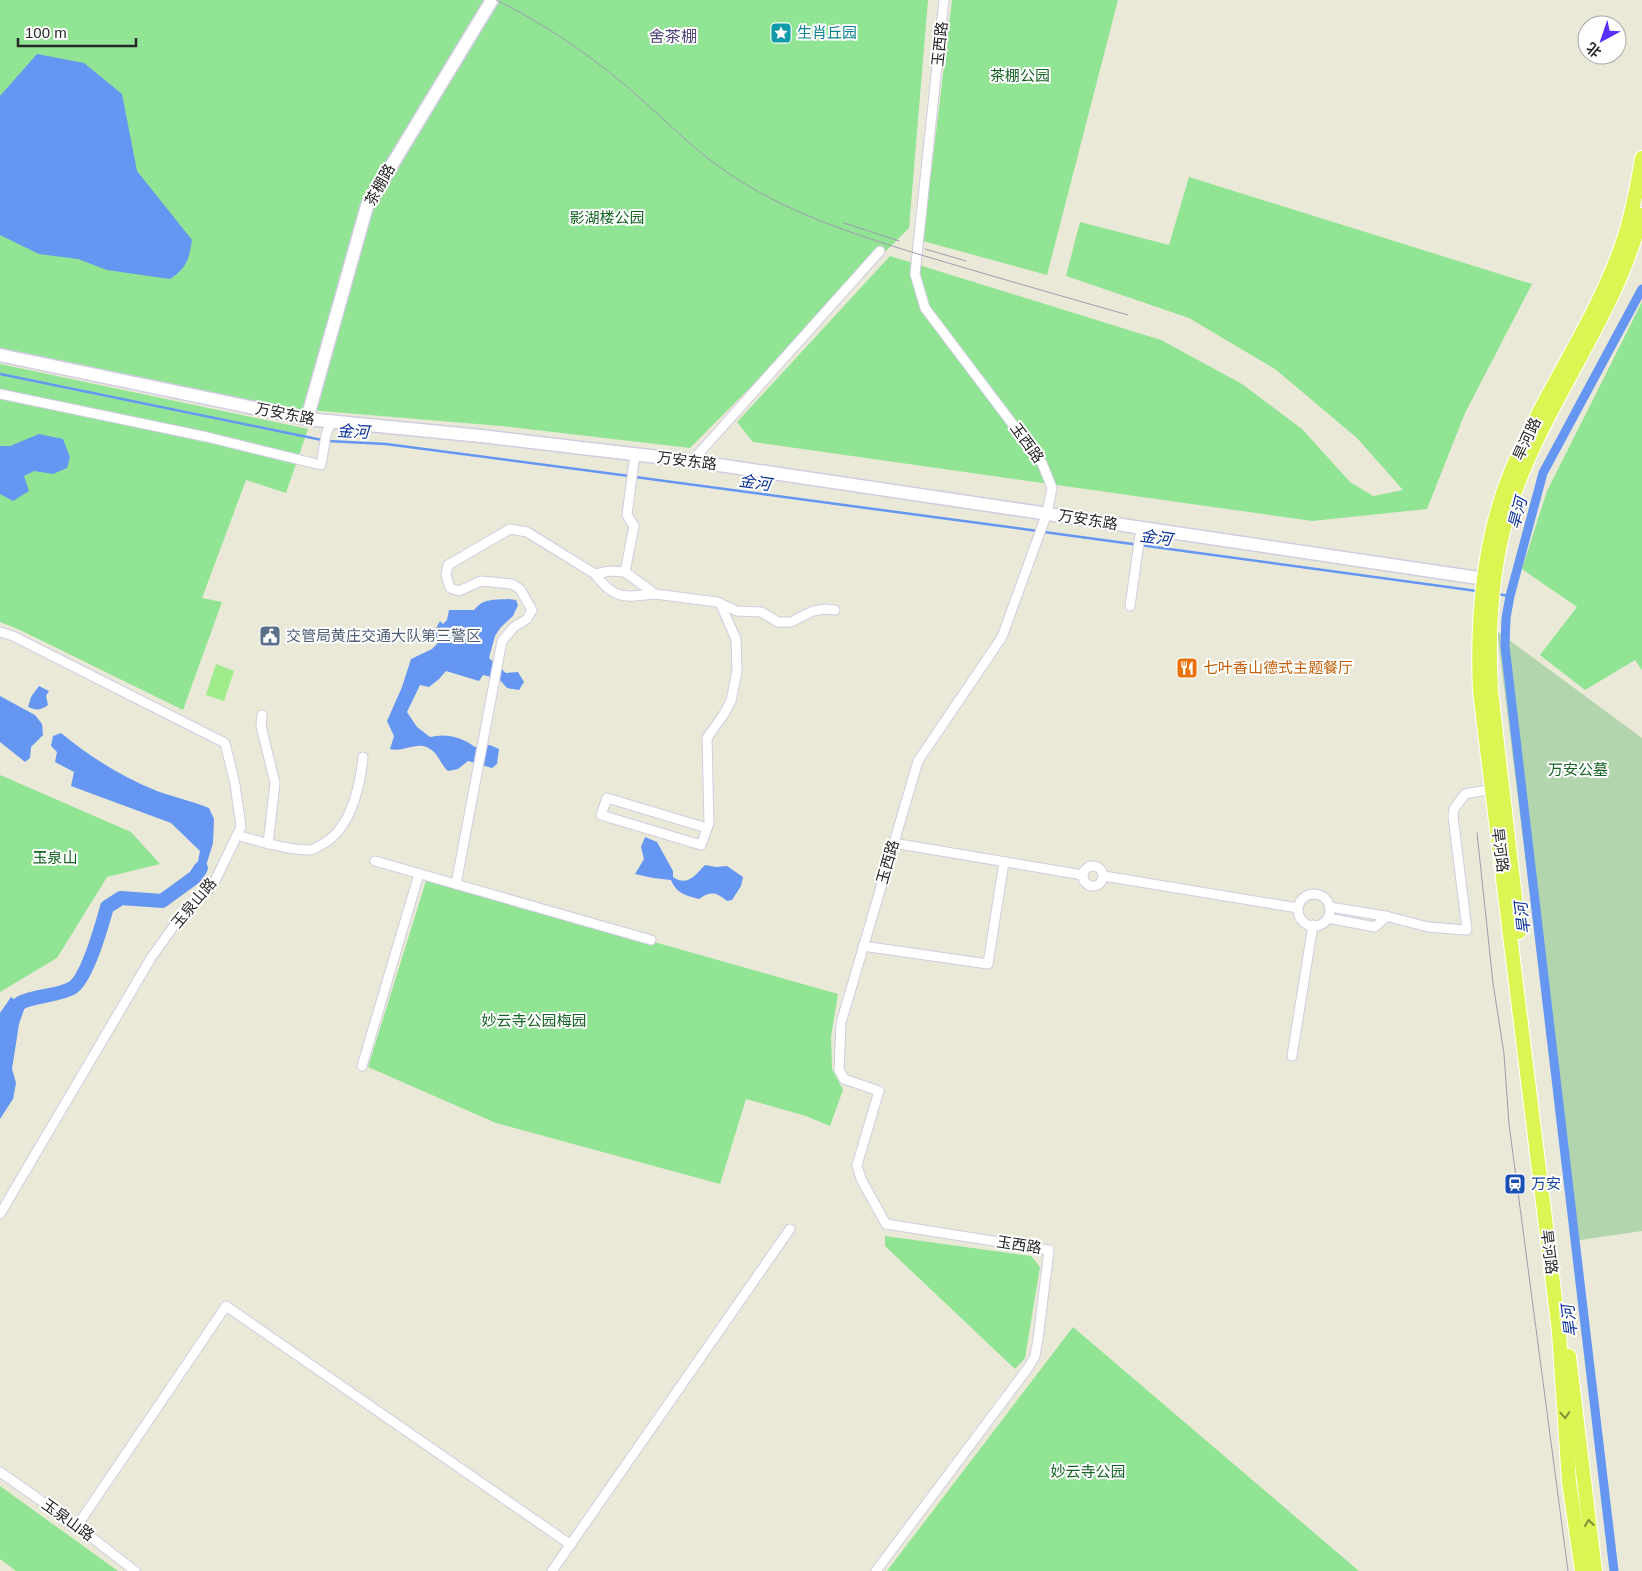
<svg xmlns="http://www.w3.org/2000/svg" width="1642" height="1571" viewBox="0 0 1642 1571" font-family="Arial,'Noto Sans SC',sans-serif">
  <style>
    .green { fill: #90e494 }
    .cemetery { fill: #b2d5ae }
    .pitch { fill: #9eec8b }
    .water { fill: #6496f2 }
    .lines { fill: none; stroke-linecap: round; stroke-linejoin: round }
    .stream { stroke: #6496f2; stroke-width: 2.5 }
    .canal { stroke: #6496f2; stroke-width: 9 }
    .river { stroke: #6496f2; stroke-width: 14 }
    .street-casing { stroke: #d0cce1; stroke-width: 11 }
    .secondary-casing { stroke: #d0cce1; stroke-width: 15 }
    .primary-casing { stroke: #fff; stroke-width: 16 }
    .street { stroke: #fff; stroke-width: 9 }
    .secondary { stroke: #fff; stroke-width: 12 }
    .primary { stroke: #dcf552; stroke-width: 14 }
    .tram { stroke: #a09ab2; stroke-width: 1 }
    .oneway { stroke: #828e3c }
    .labels { text-anchor: middle; stroke-width: 4; stroke-linejoin: round; paint-order: stroke }
    .culture-label { font-size: 15px; fill: #0d838f; stroke: #fff; text-anchor: start }
    .street-label { font-size: 15px; fill: #272727; stroke: #fff }
    .park-label { font-size: 15px; fill: #166424; stroke: #fff }
    .service-label { font-size: 15px; fill: #4e5e75; stroke: #fff; text-anchor: start }
    .food-label { font-size: 15px; fill: #c56008; stroke: #fff; text-anchor: start }
    .transit-label { font-size: 15px; fill: #164399; stroke: #fff; text-anchor: start }
    .neighbourhood-label { font-size: 16px; fill: #514678; stroke: #fff }
    .water-label { font-size: 16px; font-style: italic; fill: #083099; stroke: #fff }
  </style>
  <rect width="100%" height="100%" fill="#eae9d7"/>
  <!-- green -->
  <g class="green">
    <path d="M0,0H928L909,228L690,448L501,426L309,410L307,414L0,351Z"/>
    <path d="M952,0H1118L1047,275L923,241Z"/>
    <path d="M1189,177L1532,284L1465,413L1427,509L1312,521L753,442L737,422L890,256L1161,340L1242,384L1302,429L1350,482L1373,496L1403,490L1357,438L1275,369L1189,318L1066,276L1080,222L1169,245Z"/>
    <path d="M1642,302V670L1635,660L1585,690L1540,655L1577,607L1522,569L1547,491Z"/>
    <path d="M0,364L308,429L286,493L246,480L202,598L222,602L183,710L18,629L0,622Z"/>
    <path d="M0,775L131,832L160,864L107,877L57,958L0,992Z"/>
    <path d="M427,878L838,994L831,1037L832,1069L843,1090L830,1126L806,1116L746,1099L720,1184L496,1123L368,1067Z"/>
    <path d="M885,1236L1031,1256L1040,1267L1025,1358L1015,1369L885,1246Z"/>
    <path d="M1073,1327L1359,1571H887Z"/>
    <path d="M0,1486L118,1571H16L0,1559Z"/>
  </g>
  <!-- cemetery -->
  <path class="cemetery" d="M1497,631L1642,738V1231L1573,1241Z"/>
  <!-- pitch -->
  <path class="pitch" d="M216,664L234,671L224,701L206,695Z"/>
  <!-- water -->
  <g class="water">
    <path d="M37,54L84,63L122,94L137,171L192,240C189,259 187,268 170,279L107,270L78,259L39,254L0,235V96Z"/>
    <path d="M39,434L63,439L70,457L67,468L53,474L34,471L24,476L29,491L13,501L0,494V446H10Z"/>
    <path d="M509,599L516,600L518,605L513,616L501,627L495,636L489,658L506,673L518,672L524,682L519,690L507,688L499,679L483,675L479,681L446,671L439,679L429,687L420,685L407,712L417,727L430,737C446,733 462,737 475,747L490,745L499,749L497,764L492,768L468,761L458,769L448,771C440,764 439,754 430,749C418,740 403,753 390,749L394,736L387,721L402,687L411,659L432,649L437,644L434,632L440,621L443,624L447,620L449,610H474C484,598 494,600 509,599Z"/>
    <path d="M39,686L49,691L46,696L48,705C41,710 37,711 28,707L31,697Z"/>
    <path d="M0,696L35,715L42,724L43,735L31,747L30,758L25,762L0,742Z"/>
    <path d="M61,733C90,757 122,777 157,791C174,797 192,801 209,808L214,819L213,843L205,869L197,866L200,851L171,823L71,786L74,772L55,762L57,752L51,746L53,736Z"/>
    <path d="M645,837L657,842L673,871V877C688,887 695,875 705,865L716,867L727,866L743,877L741,886L732,900L727,901C716,892 711,891 699,899C686,896 676,893 671,880L653,878L635,874L644,859L641,847Z"/>
    <path d="M11,997L25,1007L19,1024L12,1069L16,1083L13,1099L0,1119V1013Z"/>
  </g>
  <g class="lines">
    <!-- stream -->
    <g class="stream">
      <path d="M0,374L322,440"/>
      <path d="M327,441L386,444L629,476"/>
      <path d="M635,477L1038,531"/>
      <path d="M1044,532L1477,591"/>
      <path d="M1497,594L1510,596"/>
    </g>
    <!-- canal -->
    <path class="canal" d="M1614,1571L1505,646L1506,618L1510,596L1543,473L1642,289"/>
    <!-- river -->
    <path class="river" d="M20,1003C36,995 58,996 72,988C87,979 102,925 107,907L121,898L162,901L195,877L201,868"/>
    <!-- street casing -->
    <g class="street-casing">
      <g id="street">
        <path d="M0,394L207,437L321,465L326,435L331,421"/>
        <path d="M692,461L880,251"/>
        <path d="M625,572L655,594C625,597 615,601 595,574L610,571L625,572L634,526L627,515L635,454"/>
        <path d="M655,594L717,602L737,611L761,612L778,622H791L813,611L825,609L835,610"/>
        <path d="M1130,606L1141,528"/>
        <path d="M0,632L13,636L225,743L235,784L241,827L214,883L176,923L151,958L0,1214"/>
        <path d="M262,715L261,726L275,783L268,844"/>
        <path d="M707,828L607,798L601,815L701,845L709,823L707,738L724,714L731,701L737,671L736,639L720,603"/>
        <path d="M237,835C257,841 288,850 308,850C312,850 316,848 319,846C350,832 360,788 363,757"/>
        <path d="M893,843L1083,875"/>
        <path d="M375,861L651,940"/>
        <circle cx="1093" cy="876" r="10"/>
        <path d="M1104,876L1298,908"/>
        <path d="M456,884L502,641L514,627L527,619L532,610L520,589L512,584L481,581L459,591L450,588L446,575L448,565L510,529L527,532L595,574"/>
        <circle cx="1314" cy="910" r="16"/>
        <path d="M1330,907L1385,916L1428,927L1467,930L1453,816L1454,809L1465,794L1492,789"/>
        <path d="M1328,918L1375,927L1387,916"/>
        <path d="M863,946L988,964L1004,862"/>
        <path d="M1292,1056L1313,925"/>
        <path d="M362,1066L419,874"/>
        <path d="M0,1472L77,1526L135,1571"/>
        <path d="M77,1526L226,1306L571,1545"/>
        <path d="M552,1571L790,1229"/>
        <path d="M876,1571L1028,1368L1035,1356L1038,1339L1049,1250L886,1224L861,1179L857,1165L879,1091L844,1079L839,1070L841,1023L918,761L1002,637L1047,513L1052,488L1042,463L925,308L915,274L944,0"/>
      </g>
    </g>
    <!-- secondary casing -->
    <g class="secondary-casing">
      <g id="secondary">
        <path d="M0,355L307,419L481,436L692,461L1492,580"/>
        <path d="M307,419L367,206L492,0"/>
      </g>
    </g>
    <!-- primary casing -->
    <g class="primary-casing">
      <g id="primary">
        <path d="M1519,932L1491,691C1487,622 1492,551 1517,486C1542,419 1583,358 1613,293C1625,268 1634,242 1642,215"/>
        <path d="M1569,1356L1595,1571"/>
        <path d="M1582,1571L1569,1482L1559,1332L1480,692C1477,622 1482,549 1507,482C1537,402 1591,331 1620,250C1631,221 1637,189 1642,158"/>
      </g>
    </g>
    <!-- street -->
    <use href="#street" class="street"/>
    <!-- secondary -->
    <use href="#secondary" class="secondary"/>
    <!-- primary -->
    <use href="#primary" class="primary"/>
    <!-- tram -->
    <g class="tram">
      <path d="M496,0C541,22 581,49 619,80C656,110 688,146 728,173C785,212 853,234 918,254C988,275 1058,295 1128,315"/>
      <path d="M844,223L899,241"/>
      <path d="M925,249L966,261"/>
      <path d="M1477,833L1493,983L1504,1054L1509,1124L1568,1571"/>
    </g>
  </g>
  <!-- one-way arrows -->
  <defs><path id="oneway-chevron" d="M-2-3.5L2.5 0L-2 3.5" fill="none" stroke-width="1.6" stroke-linecap="round" stroke-linejoin="round" transform="scale(1.25)"/></defs>
  <g class="oneway">
    <use href="#oneway-chevron" transform="translate(1565 1415) rotate(86)"/>
    <use href="#oneway-chevron" transform="translate(1589 1523) rotate(-97)"/>
  </g>
  <!-- icons -->
  <defs>
    <g id="sight-square" transform="scale(1.125)"><rect x="-9" y="-9" width="18" height="18" rx="4" fill="#0f9aa8" stroke="#fff"/><path d="M0-6L1.8-2.2L6-1.7L2.9 1.2L3.7 5.4L0 3.3L-3.7 5.4L-2.9 1.2L-6-1.7L-1.8-2.2Z" fill="#fff"/></g>
    <g id="civic-square" transform="scale(1.125)"><rect x="-9" y="-9" width="18" height="18" rx="4" fill="#5c6f8a" stroke="#fff"/><path d="M-.6-6.5H3V-4.5H.6V-3L4-1V1h2V6H-6V1h2V-1L-.6-3ZM-1.2 2.5V6h2.4V2.5Z" fill="#fff"/></g>
    <g id="restaurant-square" transform="scale(1.125)"><rect x="-9" y="-9" width="18" height="18" rx="4" fill="#e8710a" stroke="#fff"/><path d="M-5-6h1v4h1v-4h1v4h1v-4h1v5L-1.5 .5V6h-2V.5L-5-1ZM5-6V6H3V1.5H1.5Q1.5-4 5-6Z" fill="#fff"/></g>
    <g id="station-square" transform="scale(1.125)"><rect x="-9" y="-9" width="18" height="18" rx="4" fill="#1a4fb4" stroke="#fff"/><path d="M-3-6H3Q5-6 5-4V2Q5 4 3 4L4.5 6H3L1.5 4h-3L-3 6H-4.5L-3 4Q-5 4-5 2V-4Q-5-6-3-6ZM-3.5-4v3h7v-3ZM-3.5 1v1.5H-2V1ZM2 1v1.5H3.5V1Z" fill="#fff"/></g>
  </defs>
  <g fill-rule="evenodd">
    <use href="#sight-square" x="781" y="33"/>
    <use href="#civic-square" x="270" y="636"/>
    <use href="#restaurant-square" x="1187" y="668"/>
    <use href="#station-square" x="1515" y="1184"/>
  </g>
  <g class="labels">
    <!-- culture labels -->
    <g class="culture-label">
      <text x="797" y="38">生肖丘园</text>
    </g>
    <!-- street labels -->
    <g class="street-label">
      <text transform="translate(940 44) rotate(-84)" y="5">玉西路</text>
      <text transform="translate(380 185) rotate(-61)" y="5">茶棚路</text>
      <text transform="translate(285 414) rotate(11)" y="5">万安东路</text>
      <text transform="translate(1527 439) rotate(-65)" y="5">旱河路</text>
      <text transform="translate(1027 443) rotate(54)" y="5">玉西路</text>
      <text transform="translate(687 461) rotate(7)" y="5">万安东路</text>
      <text transform="translate(1088 520) rotate(9)" y="5">万安东路</text>
      <text transform="translate(1500 850) rotate(83)" y="5">旱河路</text>
      <text transform="translate(888 862) rotate(-74)" y="5">玉西路</text>
      <text transform="translate(194 903) rotate(-50)" y="5">玉泉山路</text>
      <text transform="translate(1019 1245) rotate(9)" y="5">玉西路</text>
      <text transform="translate(1549 1252) rotate(83)" y="5">旱河路</text>
      <text transform="translate(68 1520) rotate(36)" y="5">玉泉山路</text>
    </g>
    <!-- park labels -->
    <g class="park-label">
      <text x="1020" y="81">茶棚公园</text>
      <text x="607" y="223">影湖楼公园</text>
      <text x="1578" y="775">万安公墓</text>
      <text x="55" y="863">玉泉山</text>
      <text x="534" y="1026">妙云寺公园梅园</text>
      <text x="1088" y="1477">妙云寺公园</text>
    </g>
    <!-- service labels -->
    <g class="service-label">
      <text x="286" y="641">交管局黄庄交通大队第三警区</text>
    </g>
    <!-- food labels -->
    <g class="food-label">
      <text x="1203" y="673">七叶香山德式主题餐厅</text>
    </g>
    <!-- transit labels -->
    <g class="transit-label">
      <text x="1531" y="1189">万安</text>
    </g>
    <!-- neighbourhood labels -->
    <g class="neighbourhood-label">
      <text x="673" y="42">舍茶棚</text>
    </g>
    <!-- water labels -->
    <g class="water-label">
      <text transform="translate(353 431) rotate(3)" y="6">金河</text>
      <text transform="translate(755 482) rotate(8)" y="6">金河</text>
      <text transform="translate(1517 513) rotate(-75)" y="6">旱河</text>
      <text transform="translate(1156 537) rotate(8)" y="6">金河</text>
      <text transform="translate(1522 918) rotate(-97)" y="6">旱河</text>
      <text transform="translate(1569 1321) rotate(-97)" y="6">旱河</text>
    </g>
  </g>
  <!-- north arrow -->
  <g transform="translate(1602 40) rotate(220)"><circle r="24" fill="#ffffff" stroke="#a9a9a9"/>
  <path d="M0-4L9 19L0 12L-9 19Z" fill="#582fff"/>
  <text y="-8" font-size="14" font-weight="bold" text-anchor="middle" fill="#272727">北</text>
  </g>
  <!-- scale -->
  <path d="M18 38v8h118v-8" fill="none" stroke="#272727" stroke-width="2.5"/>
  <text x="25" y="38" font-size="15" fill="#272727" stroke="#ffffff" stroke-width="4" paint-order="stroke">100 m</text>
</svg>
